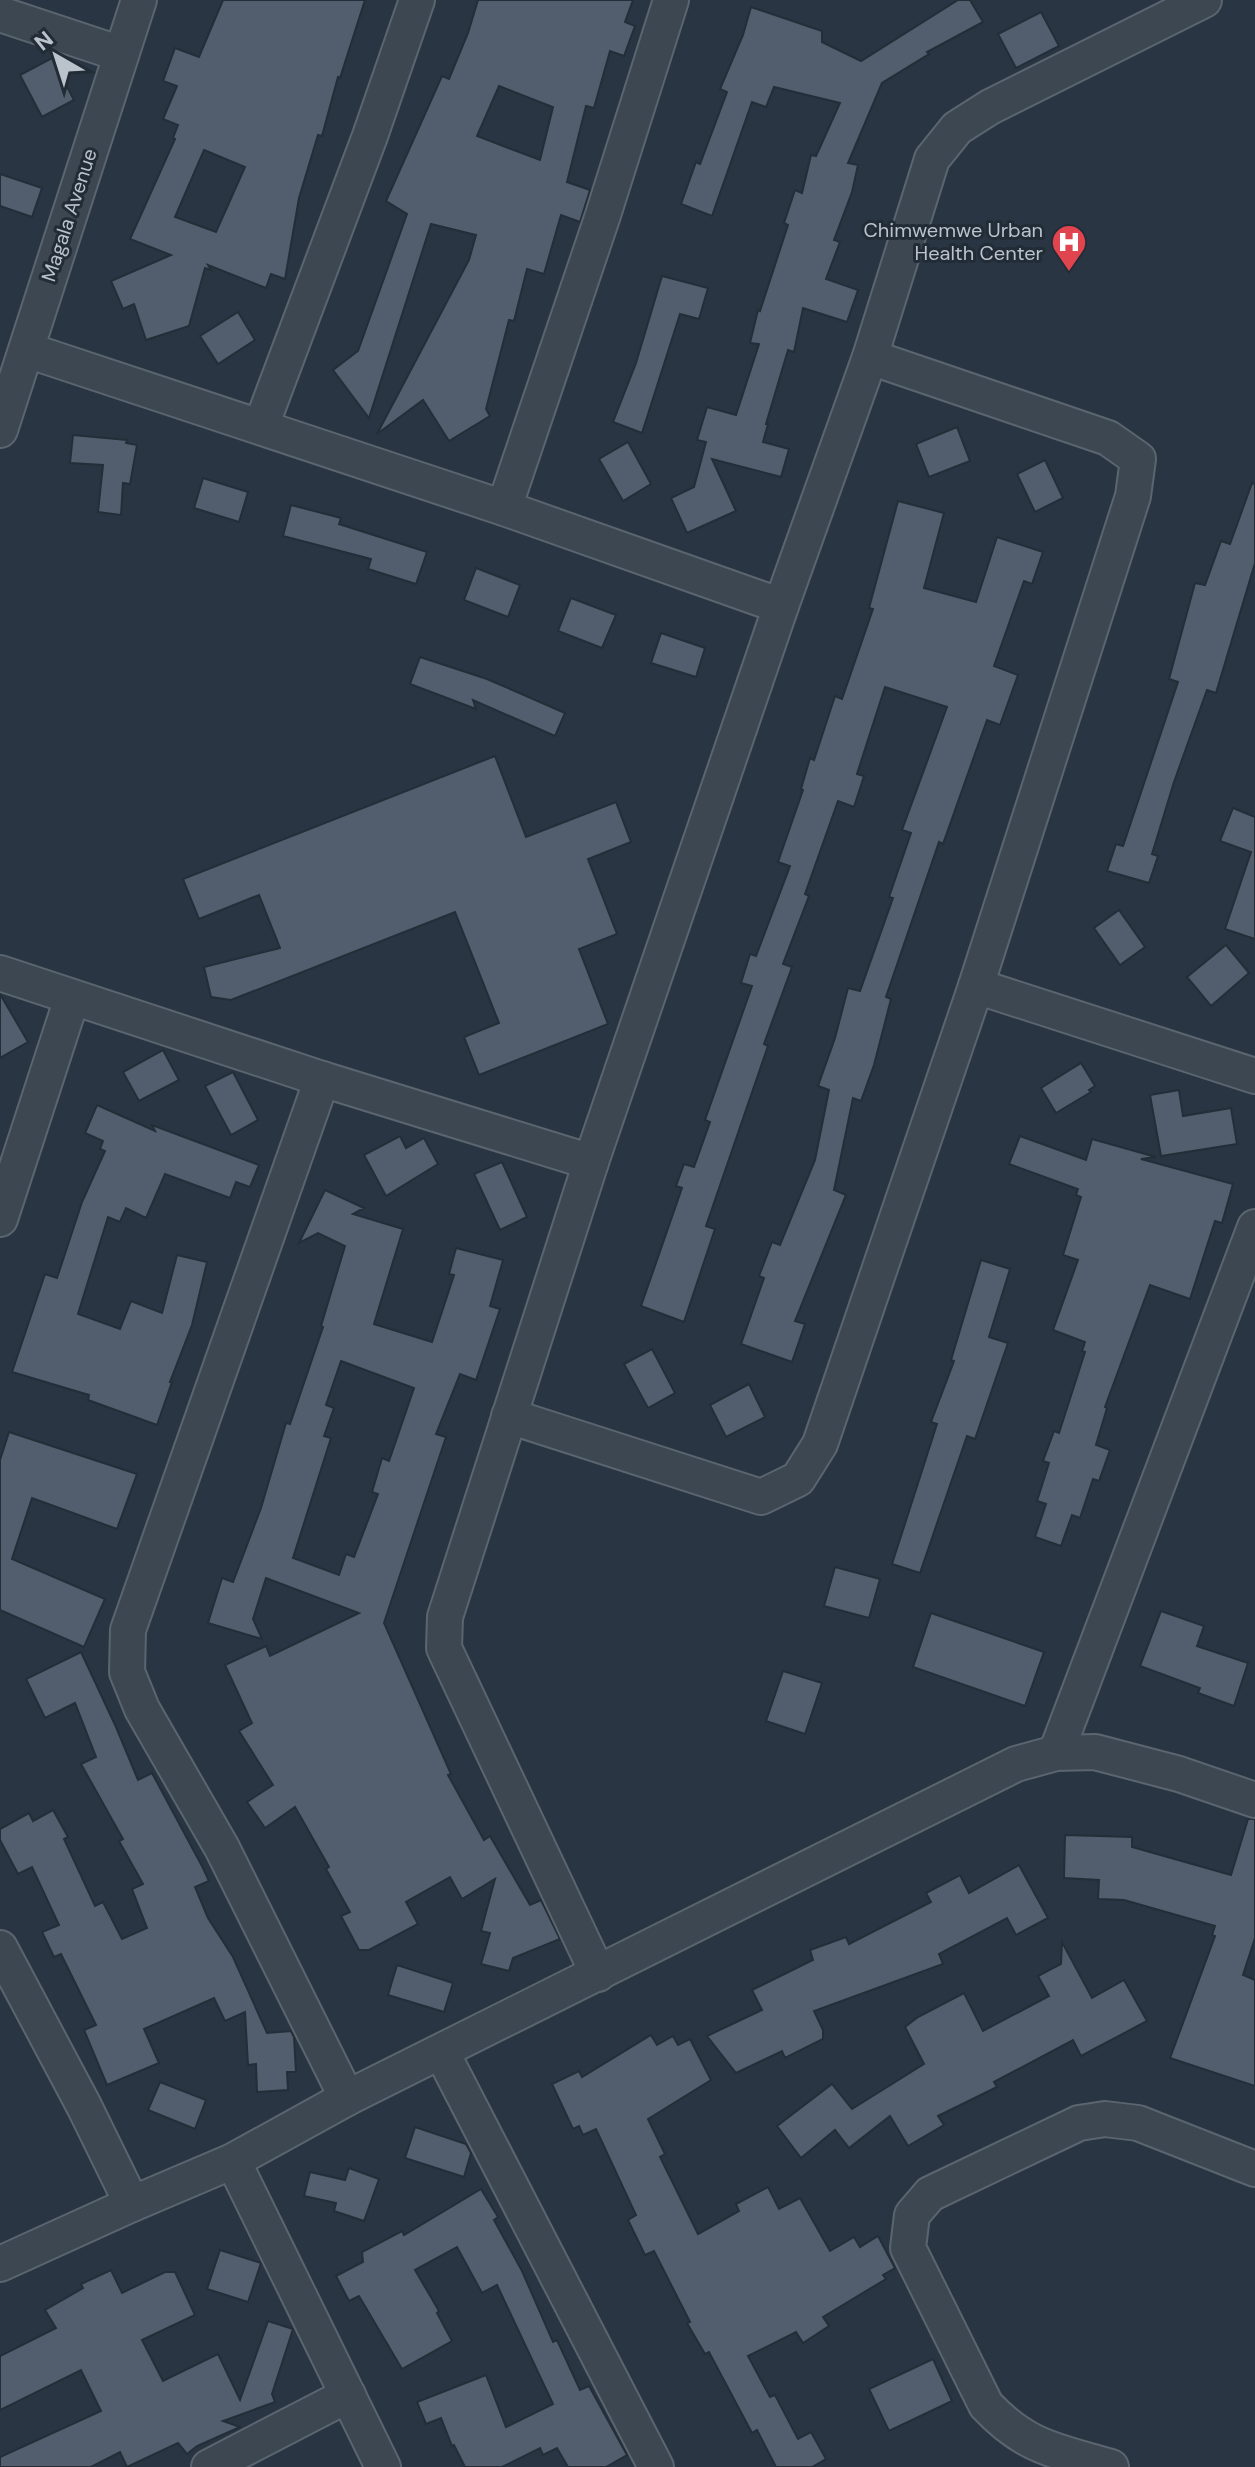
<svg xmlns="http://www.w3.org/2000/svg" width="1255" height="2467" viewBox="0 0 1255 2467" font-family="'DM Sans',sans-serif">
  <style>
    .building { fill: #525e6d; stroke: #242e39; stroke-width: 2; fill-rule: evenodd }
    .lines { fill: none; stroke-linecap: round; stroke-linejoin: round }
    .minor-casing { stroke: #5b656f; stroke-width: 38 }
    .minor { stroke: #3d4752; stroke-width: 34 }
    .labels { text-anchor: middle; stroke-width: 6; stroke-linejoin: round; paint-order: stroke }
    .street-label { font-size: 20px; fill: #bac2cc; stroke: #222c37 }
    .poi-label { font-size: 20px; fill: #bac2cc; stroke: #222c37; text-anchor: end }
  </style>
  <rect width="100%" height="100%" fill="#293542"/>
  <!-- building -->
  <g class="building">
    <path d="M223,0H365L340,78L338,77L322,136L318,135L299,198L285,279L271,274L266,288L208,265L211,270L205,268L189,326L146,340L134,304L123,309L111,281L171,255L130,239L175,139L173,138L178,125L163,119L177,86L163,81L175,48L199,57ZM204,150L245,167L216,232L175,217Z"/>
    <path d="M478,0H633L625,22L635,26L624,56L610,51L594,108L586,106L567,182L590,190L580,222L561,215L544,274L527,269L514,321L509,320L486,409L490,416L449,441L423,400L377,434L469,260L476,235L431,224L369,418L333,370L358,351L407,214L386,201L442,76L449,79L468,33ZM499,86L553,107L540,160L477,136Z"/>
    <path d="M958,0H970L983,22L927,52L929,54L882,83L848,163L858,165L852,192L834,240L840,242L826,279L858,290L847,322L803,308L794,352L788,350L766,424H768L763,442L789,449L781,477L712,459L736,511L687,533L671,498L694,487L706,442L697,440L707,407L736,415L759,344L750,343L758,310L760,311L788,225L784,223L795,190L802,193L811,155L816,156L840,103L774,87L766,107L752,102L712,216L681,204L696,162L700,164L727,92L720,89L743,35L751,7L822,31V42L861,61Z"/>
    <path d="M1041,12L1059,46L1016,68L998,34Z"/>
    <path d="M52,58L74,100L42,117L20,75Z"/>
    <path d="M0,174L42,188L32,217L0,206Z"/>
    <path d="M662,276L708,288L699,319L680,314L642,433L613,422L636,363Z"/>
    <path d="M238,312L255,340L218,364L200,336Z"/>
    <path d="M957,427L970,461L929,477L916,444Z"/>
    <path d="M73,435L127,440L126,443L137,445L130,484L123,483L121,515L98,512L103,465L70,463Z"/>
    <path d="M628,442L651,484L623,501L599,459Z"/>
    <path d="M1045,460L1063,498L1035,512L1017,474Z"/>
    <path d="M203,478L248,492L239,522L194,508Z"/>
    <path d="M1252,483L1255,484V563L1216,693L1207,690L1174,782L1152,854L1158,856L1149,883L1107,871L1116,844L1123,846L1178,682L1169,679L1195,583L1205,585L1221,541L1230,544Z"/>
    <path d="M898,501L944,513L924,588L976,602L997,537L1043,552L1032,584L1024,581L994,666L1018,675L1000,725L987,720L943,844L939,842L886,997L891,999L874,1065L861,1101L853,1098L834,1190L846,1195L795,1321L805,1324L792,1362L741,1344L764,1278L759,1276L772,1242L780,1245L815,1160L829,1090L818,1086L835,1038L848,988L860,991L893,898L889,897L911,833L902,830L947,707L885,687L857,774L864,776L854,807L838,801L805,894L809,896L783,964L792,967L764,1044L768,1046L706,1226L715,1229L684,1322L641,1306L682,1188L676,1186L684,1164L694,1167L710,1122L705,1120L752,986L741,983L750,954L756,956L790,866L778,862L803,790L801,789L810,758L814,760L835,696L842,699L873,609L869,608Z"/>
    <path d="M291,505L341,518L339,524L427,552L416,584L368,569L371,559L283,536Z"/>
    <path d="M476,568L520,585L508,617L464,600Z"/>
    <path d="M571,598L616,615L602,648L558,631Z"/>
    <path d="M661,633L705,648L696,677L651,663Z"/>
    <path d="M420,657L487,679L565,713L555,736L473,700L476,709L410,684Z"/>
    <path d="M495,756L526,837L616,802L631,842L588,859L617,934L579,949L608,1024L479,1075L464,1037L499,1023L455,912L231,1000L211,997L204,967L280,948L259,895L199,919L183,879Z"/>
    <path d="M1233,808L1255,817V939L1225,929L1251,852L1220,841Z"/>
    <path d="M1119,910L1145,947L1120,965L1094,928Z"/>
    <path d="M1226,945L1249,973L1211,1006L1187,977Z"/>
    <path d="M0,994L28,1042L0,1058Z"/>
    <path d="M163,1050L179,1080L139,1101L123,1072Z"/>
    <path d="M1081,1063L1095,1086L1089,1090L1091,1092L1056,1113L1041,1088Z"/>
    <path d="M233,1072L258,1120L231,1135L205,1086Z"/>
    <path d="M1179,1090L1183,1116L1231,1108L1237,1144L1161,1156L1150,1095Z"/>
    <path d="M97,1105L155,1131L152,1125L259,1165L250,1187L236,1182L230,1198L165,1174L146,1218L126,1208L120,1222L108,1217L78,1314L120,1329L131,1301L162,1313L177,1255L207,1262L192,1325L170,1382H172L157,1425L88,1400L89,1395L12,1372L45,1274L57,1278L82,1202L105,1151L100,1149L103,1141L85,1133Z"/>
    <path d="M400,1136L406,1148L424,1138L438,1164L386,1196L364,1155Z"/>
    <path d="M1020,1136L1086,1160L1092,1139L1156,1157L1141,1159L1233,1184L1222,1223L1215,1221L1190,1299L1150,1285L1105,1407L1107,1408L1096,1445L1110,1450L1099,1481L1093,1479L1080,1518L1072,1515L1061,1546L1035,1537L1046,1504L1037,1501L1049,1463L1043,1461L1054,1431L1059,1433L1085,1352L1082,1351L1085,1342L1053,1330L1078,1260L1063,1255L1081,1197L1076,1195L1078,1189L1009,1164Z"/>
    <path d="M502,1162L527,1217L500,1230L474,1174Z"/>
    <path d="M325,1190L364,1208L353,1214L403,1229L374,1324L432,1342L454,1275L449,1274L456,1248L503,1260L490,1306L500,1309L476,1380L460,1374L436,1434L446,1437L384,1623L451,1774L448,1775L484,1840L490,1836L530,1905L541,1900L560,1939L513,1958L509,1971L481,1964L490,1933L481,1931L495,1879L462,1899L450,1877L406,1902L418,1924L369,1950H359L341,1916L350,1912L326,1869L329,1867L295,1807L265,1828L247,1802L273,1785L239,1731L252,1723L225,1665L266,1646L270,1656L359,1613L266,1578L253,1619L262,1639L208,1623L222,1578L233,1582L261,1508L286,1423L290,1424L323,1327L321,1326L345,1246L318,1233L299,1243ZM341,1361L414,1388L389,1461L382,1458L372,1492L378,1494L354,1557L346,1554L339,1575L293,1558L331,1438L324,1436L334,1408L326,1405Z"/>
    <path d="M981,1260L1010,1269L989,1337L1008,1343L975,1439L967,1436L920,1573L892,1564L937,1424L931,1422L954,1361L951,1360Z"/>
    <path d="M652,1349L675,1393L648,1408L624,1364Z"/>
    <path d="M749,1384L765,1417L726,1437L710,1405Z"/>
    <path d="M9,1432L137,1474L117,1529L32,1498L12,1559L105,1599L84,1647L0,1610V1460Z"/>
    <path d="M835,1567L880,1579L869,1618L824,1606Z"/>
    <path d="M1161,1611L1204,1626L1197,1646L1248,1663L1234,1706L1198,1693L1200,1688L1140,1666Z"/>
    <path d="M931,1613L1044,1652L1025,1706L913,1667Z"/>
    <path d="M81,1652L116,1727L138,1780L152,1773L203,1868L209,1881L195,1887L208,1918L233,1957L267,2033L291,2031L294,2037L296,2072H287L288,2090L257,2092L256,2064L248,2065L245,2012L225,2021L214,1998L144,2029L159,2063L107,2085L84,2030L96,2025L61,1954L54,1957L42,1932L59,1925L32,1867L18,1874L0,1840V1829L29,1813L33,1821L53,1810L68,1837L64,1839L95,1906L103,1902L122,1939L147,1928L132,1889L143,1884L119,1841L123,1839L81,1764L96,1757L75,1703L45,1718L26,1679Z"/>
    <path d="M783,1671L822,1683L805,1734L766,1721Z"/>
    <path d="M1248,1819H1255V1938L1243,1975L1255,1980V2086L1170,2058L1215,1936L1212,1935L1215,1926L1124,1900L1098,1899L1099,1880L1064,1878L1065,1835L1132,1837V1847L1231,1875Z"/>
    <path d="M1019,1865L1048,1918L1016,1935L1007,1918L939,1954L943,1964L814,2011L823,2030V2039L785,2058L782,2051L736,2073L707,2036L762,2010L752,1990L813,1960L810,1950L846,1937L849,1944L931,1902L926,1893L960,1875L969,1893Z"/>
    <path d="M1062,1942L1092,1998L1124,1980L1147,2021L1081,2056L1073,2040L994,2082L997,2087L938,2116L944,2125L908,2146L890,2116L849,2148L835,2130L801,2158L777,2126L832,2084L852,2109L924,2064L905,2027L918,2017L964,1993L983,2031L1049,1996L1038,1976L1061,1964Z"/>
    <path d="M397,1965L453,1983L444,2012L388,1995Z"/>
    <path d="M651,2035L657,2045L673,2036L678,2045L690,2039L711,2080L648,2119L665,2154L660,2157L698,2234L739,2211L736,2204L768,2187L779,2209L800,2198L830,2251L854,2237L860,2247L878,2236L895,2268L883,2275L886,2279L823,2317L829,2326L803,2343L796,2332L748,2356L770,2397L775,2395L798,2439L811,2432L826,2459L812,2467H776L757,2430L752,2433L709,2352L705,2354L687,2323L690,2322L654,2251L645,2255L628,2220L636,2215L596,2129L583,2135L579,2126L573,2129L552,2084L579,2071L582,2077Z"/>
    <path d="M160,2082L206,2100L195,2129L148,2110Z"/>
    <path d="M415,2127L466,2144L471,2153L464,2177L405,2158Z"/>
    <path d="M349,2168L379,2179L364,2221L334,2211L336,2203L304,2196L310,2172L345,2180Z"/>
    <path d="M481,2189L498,2217L494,2220L522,2271L553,2342L557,2340L580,2390L589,2386L627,2455L606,2467H568L557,2448L543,2455L540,2448L502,2467H465L454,2445L452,2446L441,2418L426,2424L417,2402L486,2375L506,2427L553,2404L497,2285L482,2293L457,2247L415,2270L439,2311L437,2313L452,2341L402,2369L359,2296L349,2301L336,2276L363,2262L362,2252L402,2231L404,2235Z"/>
    <path d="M220,2250L261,2263L248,2302L207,2289Z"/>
    <path d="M111,2270L122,2293L165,2272H175L195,2315L142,2340L163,2381L218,2354L240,2400L268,2321L293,2329L272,2394L275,2402L223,2421L240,2427L197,2446L187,2454L178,2443L127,2467L120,2452L91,2467H0V2457L101,2411L81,2370L0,2410V2356L56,2328L45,2310L83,2288L81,2284Z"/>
    <path d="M933,2359L952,2401L889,2431L869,2389Z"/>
  </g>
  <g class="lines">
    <!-- minor casing -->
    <g class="minor-casing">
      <g id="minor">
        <path d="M0,14L121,54"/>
        <path d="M27,350L504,508L781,606"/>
        <path d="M261,426L370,136L417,0"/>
        <path d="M0,430L139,0"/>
        <path d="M504,508L603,215L671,0"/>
        <path d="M0,973L322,1079"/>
        <path d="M976,986L1255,1076"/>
        <path d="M0,1219L72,998"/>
        <path d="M509,1416L761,1497L798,1479L820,1444L976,986L1133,496L1138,459L1108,438L870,357"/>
        <path d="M1056,1753L1255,1227"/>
        <path d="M0,1948L84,2106L132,2204"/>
        <path d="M598,1974L444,1648L445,1617L591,1162L781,606L870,357L932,159L957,128L990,107L1204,0"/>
        <path d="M442,2053L656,2467"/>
        <path d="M347,2098L222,1848L142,1709L127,1672L128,1630L322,1079L591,1162"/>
        <path d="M233,2161L383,2467"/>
        <path d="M0,2264L132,2204L233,2161L347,2098L1016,1764L1056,1753L1095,1752L1179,1774L1255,1800"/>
        <path d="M209,2467L348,2395"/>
        <path d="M1111,2467C1057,2451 1026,2448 986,2405L908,2248L912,2215L930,2194L1079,2123L1105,2119L1138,2123L1255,2169"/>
      </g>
    </g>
    <!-- minor -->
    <use href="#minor" class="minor"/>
  </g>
  <!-- icons -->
  <defs>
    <g id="hospital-pin" transform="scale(1.8)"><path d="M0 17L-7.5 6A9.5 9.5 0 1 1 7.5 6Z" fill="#e0444e" stroke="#222c37"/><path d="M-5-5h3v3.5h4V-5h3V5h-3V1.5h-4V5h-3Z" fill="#fff"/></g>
  </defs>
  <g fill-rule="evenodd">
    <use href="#hospital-pin" x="1069" y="242"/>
  </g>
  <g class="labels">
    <!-- street labels -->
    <g class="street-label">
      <text transform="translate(69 215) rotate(-72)" y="7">Magala Avenue</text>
    </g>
    <!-- poi labels -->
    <g class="poi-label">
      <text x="1043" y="237">Chimwemwe Urban<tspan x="1043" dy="23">Health Center</tspan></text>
    </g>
  </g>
  <!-- north arrow -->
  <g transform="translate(56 56) rotate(321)" stroke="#222c37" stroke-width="6" paint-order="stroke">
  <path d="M0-6L14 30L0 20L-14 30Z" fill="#bac2cc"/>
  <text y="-12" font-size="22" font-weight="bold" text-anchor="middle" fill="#bac2cc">N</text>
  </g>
</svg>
